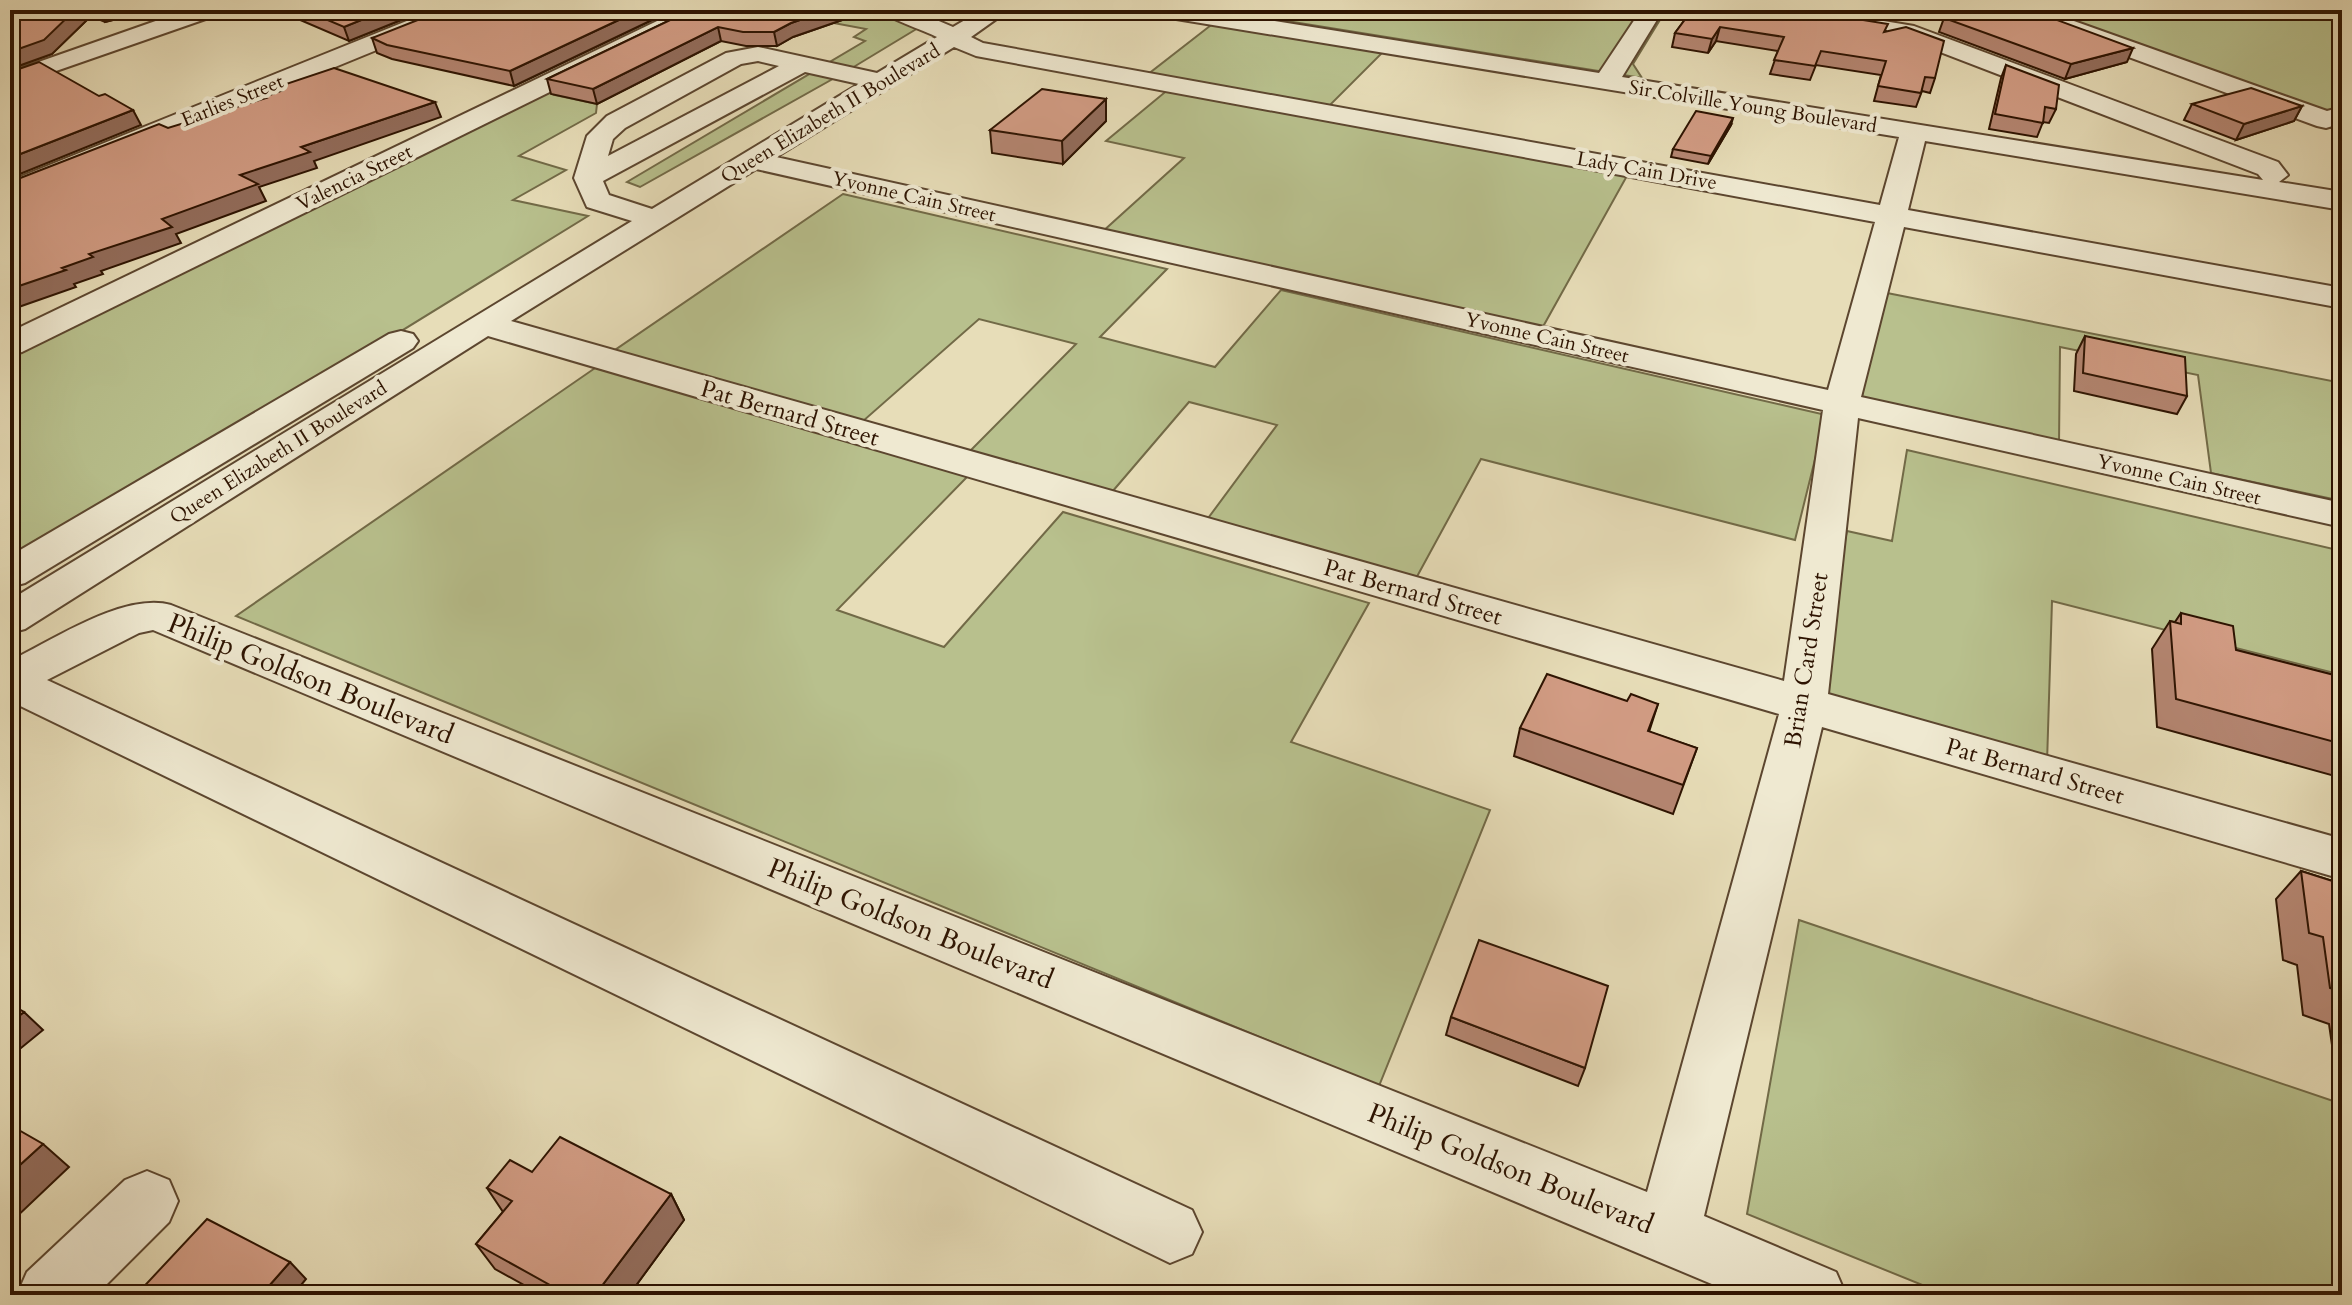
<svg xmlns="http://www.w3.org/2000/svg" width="2352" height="1305" viewBox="0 0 2352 1305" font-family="Cardo,serif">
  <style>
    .green { fill: #b8c08d; stroke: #726a47; stroke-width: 2 }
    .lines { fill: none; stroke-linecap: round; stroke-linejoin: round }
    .minor-casing { stroke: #5c462f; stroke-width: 4 }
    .minor { fill: #efe9d1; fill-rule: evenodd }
    .wall { fill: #b58672; stroke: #2d1301; stroke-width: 2 }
    .shaded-wall { fill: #936d5c; stroke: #2d1301; stroke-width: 2 }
    .building { fill: #d29c84; stroke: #2d1301; stroke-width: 2 }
    .labels { text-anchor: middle; stroke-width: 8; stroke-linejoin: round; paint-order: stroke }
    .far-street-label { font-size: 20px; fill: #2d1301; stroke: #efe9d1 }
    .street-label { font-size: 24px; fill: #2d1301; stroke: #efe9d1 }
    .near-street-label { font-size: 28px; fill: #2d1301; stroke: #efe9d1 }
  </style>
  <rect width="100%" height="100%" fill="#e7ddb8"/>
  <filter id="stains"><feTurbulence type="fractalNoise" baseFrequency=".0025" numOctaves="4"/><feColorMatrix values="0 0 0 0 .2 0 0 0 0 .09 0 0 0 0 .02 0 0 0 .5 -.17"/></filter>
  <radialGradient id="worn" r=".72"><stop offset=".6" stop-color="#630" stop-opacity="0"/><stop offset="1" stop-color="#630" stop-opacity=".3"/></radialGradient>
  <!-- green -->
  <g class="green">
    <path d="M698,10L555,95L597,104L596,113L519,156L566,170L513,200L588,216L10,572V345Z"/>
    <path d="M869,10L918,28L847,71L640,187L627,182L865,41L854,37L866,29L823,21Z"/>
    <path d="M1218,10H1666L1633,64L1642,78Z"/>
    <path d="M2005,10H2342V132Z"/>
    <path d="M1215,22L1384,51L1327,108L1147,75Z"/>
    <path d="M1170,88L1628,174L1540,332L1101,233L1184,158L1106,141Z"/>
    <path d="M843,194L1167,269L1100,337L1215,367L1281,290L1826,415L1795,540L1481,459L1414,582L1206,521L1277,425L1189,402L1112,492L970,451L1076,344L979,319L862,422L615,350Z"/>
    <path d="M1882,292L2342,383V501L2211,473L2198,375L2060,347L2059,444L1861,401Z"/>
    <path d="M598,366L968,476L837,610L944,647L1063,512L1369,603L1291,742L1490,810L1379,1086L236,616Z"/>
    <path d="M1907,450L2342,551V675L2052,601L2047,763L1813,695L1847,531L1892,541Z"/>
    <path d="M1799,920L2342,1104V1295H1947L1747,1214Z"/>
  </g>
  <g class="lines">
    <!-- minor casing -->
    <g class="minor-casing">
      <g id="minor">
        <path d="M187,10H220L217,15L10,87V72Z"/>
        <path d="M434,10H465L462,15L10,200V181Z"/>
        <path d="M680,10H709L706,15L22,352L10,355V332Z"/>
        <path d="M878,10H913L953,27L982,10H1009L971,37L983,43L1880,205L1899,137L1164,17L1153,10H1206L1599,73L1641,10H1663L1622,77L2263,180L2258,174L1901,37L1774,17L1763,10H1817L1914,26L2278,162L2288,175L2279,182L2342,192V210L1925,141L1908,210L2342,288V308L1904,227L1861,397L2342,503V527L1858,418L1828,694L2342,839V879L1822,727L1704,1216L1836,1272L1846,1295H1738L153,630L139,633L47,680L1192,1210L1202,1232L1192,1254L1170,1263L10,701V661C53,640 124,592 171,605L1647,1192L1779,714L488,336L25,629L10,633V600L632,221L587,207L574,178L587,136L607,116L726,53L758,47L877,73L937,37C925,31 883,16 878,10ZM954,47L976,56L1875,222L1828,390L776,157ZM758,61L779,66L608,156L613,139L625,128L741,64ZM805,72L859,84L652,209L609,195L603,181ZM756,169L1823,410L1784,681L511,321Z"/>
        <path d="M2011,10H2043L2327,111L2342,107V123L2326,128L2317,126L2014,15Z"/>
        <path d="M401,331L413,334L418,341L413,348L25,583L10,587V556L389,334Z"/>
        <path d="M147,1171L169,1180L178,1201L169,1222L96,1295H17L27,1272L125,1180Z"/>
      </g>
    </g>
    <!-- minor -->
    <use href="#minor" class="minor"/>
  </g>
  <!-- wall -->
  <g class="wall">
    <path d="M10,10H152L105,22L91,16L52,54L10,69Z"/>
    <path d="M277,10H426L349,41Z"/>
    <path d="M673,10L514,86L392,59L377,53L372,38Z"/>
    <path d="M691,10H871L793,37L777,46H746L721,41L597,104L551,94L547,79Z"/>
    <path d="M1692,10L1886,31L1935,78L1930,93L1922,91L1916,107L1874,101L1881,75L1816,65L1810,80L1770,74L1778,51L1716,41L1708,53L1672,47L1675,33Z"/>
    <path d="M1835,10H1898L1893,20Z"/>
    <path d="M1944,18L2127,62L2065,79L1939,32Z"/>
    <path d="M2006,65L2056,109L2049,123L2043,122L2037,137L1989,129L2001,78Z"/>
    <path d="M1106,99V121L1063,164L992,153L990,130Z"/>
    <path d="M2192,104L2302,106L2294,121L2236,140L2184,120Z"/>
    <path d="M1731,125L1708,164L1671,157L1673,149Z"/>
    <path d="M2085,336L2187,396L2177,414L2074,391L2076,354Z"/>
    <path d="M2181,613L2236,650L2342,677V778L2157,727L2152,649L2170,621L2175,622Z"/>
    <path d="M1627,701L1658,704L1649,732L1697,748L1673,814L1514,756L1520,728Z"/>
    <path d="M2301,871L2342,884V1049L2332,1045L2329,1024L2303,1015L2297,965L2283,960L2276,899Z"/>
    <path d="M1451,1017L1585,1068L1578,1086L1446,1035Z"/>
    <path d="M532,1172L671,1194L684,1220L629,1295H542L495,1269L476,1244L503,1212L487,1188Z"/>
  </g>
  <!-- shaded-wall -->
  <g class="shaded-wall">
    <path d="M75,10H88L91,16L52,54L10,69V52Z"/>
    <path d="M99,10H152L105,22Z"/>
    <path d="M386,10H426L349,41L344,27Z"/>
    <path d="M640,10H673L514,86L510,71Z"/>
    <path d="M829,10H871L793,37L777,46L774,32L791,23Z"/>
    <path d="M718,27L721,41L597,104L593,89Z"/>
    <path d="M1720,27L1716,41L1708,53L1712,39Z"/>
    <path d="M2133,48L2127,62L2065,79L2071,64Z"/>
    <path d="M1106,99V121L1063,164L1062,141Z"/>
    <path d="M435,102L441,117L314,161L317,168L259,187L266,201L176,234L181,243L101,271L103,274L74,284L76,287L10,310V289L62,268L240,175L301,147Z"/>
    <path d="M2302,106L2294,121L2236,140L2244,124Z"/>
    <path d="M133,110L141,125L10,178V158Z"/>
    <path d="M1733,118L1731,125L1708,164L1711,156Z"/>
    <path d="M24,1012L43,1030L10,1057V1023Z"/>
    <path d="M43,1144L69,1167L10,1223V1174Z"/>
    <path d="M671,1194L684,1220L629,1295H595Z"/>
    <path d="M290,1262L306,1279L293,1295H261Z"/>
  </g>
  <!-- building -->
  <g class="building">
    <path d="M10,10H75L44,40L10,52Z"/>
    <path d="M304,10H386L344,27Z"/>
    <path d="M443,10H640L510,71L387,45L372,38Z"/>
    <path d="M691,10H829L791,23L774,32H743L718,27L593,89L547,79Z"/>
    <path d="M1692,10H1801L1888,24L1884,32L1906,27L1944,41L1935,78L1925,77L1921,93L1878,86L1886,61L1821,51L1815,66L1774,60L1784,37L1720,27L1712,39L1675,33Z"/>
    <path d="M1978,10H2030L2133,48L2071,64L1944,18Z"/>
    <path d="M39,62L99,96L105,94L133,110L10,158V72Z"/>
    <path d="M2006,65L2059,85L2056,109L2045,107L2043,123L1995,114Z"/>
    <path d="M334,68L435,102L301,147L310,152L240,175L258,184L162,219L172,227L89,254L93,257L62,268L66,270L10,289V182L159,124L168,128L266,98L264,97L281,91L274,88Z"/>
    <path d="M2251,88L2302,106L2244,124L2192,104Z"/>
    <path d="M1042,89L1106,99L1062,141L990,130Z"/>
    <path d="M1696,111L1733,118L1711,156L1673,149Z"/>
    <path d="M2085,336L2185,357L2187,396L2083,373Z"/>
    <path d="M2181,613L2233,626L2236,650L2342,677V744L2176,699L2170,621L2181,624Z"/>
    <path d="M1547,674L1627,701L1631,694L1658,704L1648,731L1697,748L1683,785L1520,728Z"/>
    <path d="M2301,871L2342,884V992L2330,988L2323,937L2309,933Z"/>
    <path d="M1479,940L1608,986L1585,1068L1451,1017Z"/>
    <path d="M10,1004L24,1012L10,1023Z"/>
    <path d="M10,1125L43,1144L10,1174Z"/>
    <path d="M560,1137L671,1194L595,1295H568L476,1244L512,1201L487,1188L510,1160L532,1172Z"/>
    <path d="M207,1219L290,1262L261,1295H136Z"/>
  </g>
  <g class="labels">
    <!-- far-street labels -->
    <g class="far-street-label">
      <text transform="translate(232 100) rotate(-22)" y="7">Earlies Street</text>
      <text transform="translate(1753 106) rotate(9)" y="7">Sir Colville Young Boulevard</text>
      <text transform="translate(830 113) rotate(-31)" y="7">Queen Elizabeth II Boulevard</text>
      <text transform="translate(1647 170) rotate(10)" y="7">Lady Cain Drive</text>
      <text transform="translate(354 177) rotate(-26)" y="7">Valencia Street</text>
      <text transform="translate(914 196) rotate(13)" y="7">Yvonne Cain Street</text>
      <text transform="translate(1547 337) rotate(13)" y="7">Yvonne Cain Street</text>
      <text transform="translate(278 452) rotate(-32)" y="7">Queen Elizabeth II Boulevard</text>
      <text transform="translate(2179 479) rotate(13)" y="7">Yvonne Cain Street</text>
    </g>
    <!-- street labels -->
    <g class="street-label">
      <text transform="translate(790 413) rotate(16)" y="8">Pat Bernard Street</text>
      <text transform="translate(1413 592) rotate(16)" y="8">Pat Bernard Street</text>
      <text transform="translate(1806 660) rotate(-81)" y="8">Brian Card Street</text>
      <text transform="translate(2035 771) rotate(16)" y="8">Pat Bernard Street</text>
    </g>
    <!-- near-street labels -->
    <g class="near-street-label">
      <text transform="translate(311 678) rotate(22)" y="10">Philip Goldson Boulevard</text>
      <text transform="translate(911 923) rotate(22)" y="10">Philip Goldson Boulevard</text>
      <text transform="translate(1511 1168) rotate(22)" y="10">Philip Goldson Boulevard</text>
    </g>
  </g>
  <!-- margin -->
  <rect width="2352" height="1305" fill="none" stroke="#e7ddb8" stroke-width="40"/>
  <rect x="12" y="12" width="2328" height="1281" fill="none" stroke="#2d1301" stroke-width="4"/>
  <rect x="20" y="20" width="2312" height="1265" fill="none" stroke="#2d1301" stroke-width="2"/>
  <rect width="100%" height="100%" filter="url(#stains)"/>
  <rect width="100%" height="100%" fill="url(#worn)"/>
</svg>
